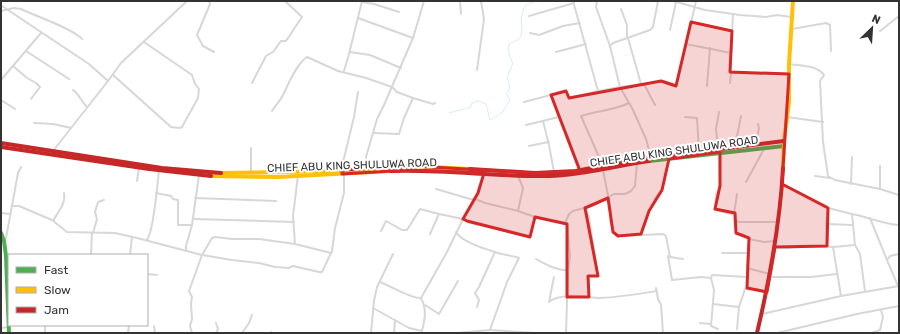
<svg xmlns="http://www.w3.org/2000/svg" width="900" height="334" viewBox="0 0 900 334" font-family="Rubik,sans-serif">
  <style>
    .lines { fill: none; stroke-linecap: round; stroke-linejoin: round }
    .stream { stroke: #ddebf3; stroke-width: 1 }
    .street { stroke: #d7d7d7; stroke-width: 2 }
    .fast { stroke: #4caf50; stroke-width: 4 }
    .slow { stroke: #ffc107; stroke-width: 4 }
    .jam { stroke: #c62828; stroke-width: 4 }
    .marked { fill: #d62828; fill-opacity: 0.2; stroke: #d62828; stroke-width: 3; stroke-linejoin: round }
    .labels { text-anchor: middle; stroke-width: 4; stroke-linejoin: round; paint-order: stroke }
    .street-label { font-size: 11px; fill: #333; stroke: #fff }
  </style>
  <rect width="100%" height="100%" fill="#fff"/>
  <g class="lines">
    <!-- stream -->
    <path class="stream" d="M449,113L471,107V104L478,101L486,104L490,120L502,113L510,100L506,94C511,89 510,84 507,78L513,63C510,59 507,49 509,44L519,39L521,36L522,29L521,19L524,7C527,4 533,2 537,1"/>
    <!-- street -->
    <g class="street">
      <path d="M209,1L210,4L197,35L203,46L214,52"/>
      <path d="M460,1L461,14"/>
      <path d="M573,1L598,91"/>
      <path d="M597,1L596,7L610,46L620,87L633,110L646,139L649,150V158"/>
      <path d="M673,1L705,10L740,15L766,17L777,15L791,17"/>
      <path d="M362,2L374,4L399,12"/>
      <path d="M2,6L89,64L108,81"/>
      <path d="M621,9L627,25V38"/>
      <path d="M1,11L14,8L21,9C35,16 74,29 82,39"/>
      <path d="M529,16L574,3"/>
      <path d="M358,18L413,38"/>
      <path d="M691,22L732,31"/>
      <path d="M792,29L826,23L830,25L831,51"/>
      <path d="M670,30L676,2"/>
      <path d="M880,31L899,16"/>
      <path d="M530,33L539,35L563,26L580,23"/>
      <path d="M628,38L641,84"/>
      <path d="M686,44L731,53"/>
      <path d="M610,46L613,43L650,30L653,27L658,1"/>
      <path d="M26,51L69,79"/>
      <path d="M350,52L370,55L401,68"/>
      <path d="M556,52L586,44"/>
      <path d="M789,64C800,66 817,65 824,75L820,81L823,142L828,176L835,180L880,189L899,195"/>
      <path d="M13,66L27,78L36,83L40,87L31,99"/>
      <path d="M477,70L484,19L481,1"/>
      <path d="M344,71L349,54L362,1"/>
      <path d="M731,73L789,74"/>
      <path d="M113,75L171,127L180,128L182,127L198,98L199,89L195,84L192,75L144,42"/>
      <path d="M1,80L41,33"/>
      <path d="M252,83L266,56L273,52L281,41H286L302,17L285,1"/>
      <path d="M730,83L731,73L730,72L733,14"/>
      <path d="M644,84L655,105"/>
      <path d="M707,86L710,48"/>
      <path d="M73,90C77,92 82,102 87,107"/>
      <path d="M1,100L15,109"/>
      <path d="M524,102L566,91L569,98L598,91L620,87L664,81L675,84L678,80L696,1"/>
      <path d="M272,111C275,106 280,101 283,95C288,85 297,63 307,57L338,71L366,78L392,87L397,92L413,98L433,104L435,103"/>
      <path d="M559,117L569,139L580,170"/>
      <path d="M685,117L697,118L699,151"/>
      <path d="M787,117L823,122"/>
      <path d="M543,121L549,145L554,172"/>
      <path d="M34,123L53,124L71,128"/>
      <path d="M526,125L559,117L551,95"/>
      <path d="M374,133L399,134L404,118L413,98"/>
      <path d="M756,144L759,128L758,124"/>
      <path d="M529,146L549,142"/>
      <path d="M735,146L741,116"/>
      <path d="M251,148V173"/>
      <path d="M718,148L716,129L719,112"/>
      <path d="M53,151L108,81L121,63L187,1"/>
      <path d="M719,152L720,186L716,194L715,210L735,215L734,220L738,222H779"/>
      <path d="M603,166L581,116C596,111 616,110 629,103"/>
      <path d="M365,169L366,157L377,119L384,105L413,38L424,1"/>
      <path d="M603,170L611,211L610,221L613,232L620,236L663,234L666,236L670,257L683,259"/>
      <path d="M342,172L343,162L354,117L358,92"/>
      <path d="M815,176L830,178"/>
      <path d="M137,181L139,168"/>
      <path d="M746,182L765,147"/>
      <path d="M782,184L827,206L828,208L826,224L827,246"/>
      <path d="M851,184L852,157"/>
      <path d="M436,189L470,199H475L485,203L518,211L535,217L567,223L570,256L568,271L566,333"/>
      <path d="M880,189V166"/>
      <path d="M156,193L171,196L173,199L178,200V225H192"/>
      <path d="M195,198L276,201"/>
      <path d="M12,206H19L52,220L67,232L115,233L137,238L202,255L232,260L259,263L275,267L289,268L293,266L319,272H322L332,251L335,228L344,193V174"/>
      <path d="M585,208L589,217L598,276H588L589,297"/>
      <path d="M828,208L852,214"/>
      <path d="M518,211L523,188L518,176"/>
      <path d="M1,213L10,214"/>
      <path d="M734,214L737,194"/>
      <path d="M870,218L887,260"/>
      <path d="M193,219L294,222"/>
      <path d="M734,220L736,233L744,235L749,239L764,242L775,241"/>
      <path d="M54,221V219C59,211 66,203 64,193"/>
      <path d="M565,223L569,214L573,211L595,205L614,194H625L631,191L635,186L637,163"/>
      <path d="M826,224L852,225"/>
      <path d="M381,231L386,221L402,230H407L420,209L439,214"/>
      <path d="M456,232C461,241 485,249 495,252C502,255 511,255 519,258L507,282L490,330L537,333"/>
      <path d="M93,233L97,219L95,212L98,202L104,200"/>
      <path d="M430,234L439,214L463,219L471,223L530,237L535,217"/>
      <path d="M641,234L649,211L656,197L662,190L669,158"/>
      <path d="M147,240C154,231 157,185 159,171"/>
      <path d="M749,240L747,268L770,274"/>
      <path d="M4,241L6,238L18,173L21,167"/>
      <path d="M295,244L293,216L298,175"/>
      <path d="M775,247L787,248L816,246L833,247L855,245"/>
      <path d="M833,247L841,296"/>
      <path d="M186,250V246L192,225L199,175"/>
      <path d="M722,253H748"/>
      <path d="M91,255L92,233"/>
      <path d="M130,255L132,237"/>
      <path d="M668,256L672,280L701,277L711,278"/>
      <path d="M536,259C545,264 557,271 568,270"/>
      <path d="M747,268V288"/>
      <path d="M147,274L157,275"/>
      <path d="M554,277L549,302C562,292 586,298 601,298C620,297 638,294 657,291"/>
      <path d="M770,277H811L837,274"/>
      <path d="M380,282C391,286 411,299 421,298L447,252L463,219L475,199L484,173"/>
      <path d="M898,286L887,260L890,256L899,254"/>
      <path d="M656,288L658,299L661,305L663,333"/>
      <path d="M865,291L860,254L855,245L852,214C868,217 883,224 899,225"/>
      <path d="M713,304L739,307"/>
      <path d="M425,305L439,314L458,281"/>
      <path d="M477,307L479,300L475,293L479,287L495,252"/>
      <path d="M373,308L409,328L422,331C425,319 427,309 421,298"/>
      <path d="M762,314L841,296L899,286"/>
      <path d="M216,323L218,329L216,333"/>
      <path d="M700,323L711,324"/>
      <path d="M45,325V333H63"/>
      <path d="M154,326L155,333"/>
      <path d="M1,328L8,327"/>
      <path d="M718,329L711,326L714,290L711,278L712,275L747,277"/>
      <path d="M737,329L739,307L745,289L748,288L767,292"/>
      <path d="M128,333L129,325"/>
      <path d="M192,333L190,326L192,319L191,304L192,297L189,291L202,255L212,238L215,237L232,239H259L295,244L331,253"/>
      <path d="M242,333L249,323L252,315"/>
      <path d="M271,333V332"/>
      <path d="M371,333L374,301L377,287L393,254"/>
      <path d="M394,333L395,320"/>
      <path d="M456,333L490,330"/>
      <path d="M777,333L857,314L899,306"/>
      <path d="M871,333L880,330L883,317L881,310"/>
    </g>
    <!-- fast -->
    <g class="fast">
      <path d="M649,161L784,146"/>
      <path d="M1,233L4,241L6,256L9,333"/>
    </g>
    <!-- slow -->
    <g class="slow">
      <path d="M783,168L784,141L789,102V64L793,1"/>
      <path d="M221,173L338,171L413,166L470,169"/>
      <path d="M211,176L278,177L391,171"/>
    </g>
    <!-- jam -->
    <g class="jam">
      <path d="M1,143L162,168L221,173"/>
      <path d="M1,147L149,169L211,176"/>
      <path d="M470,169L535,173L576,171L627,161L784,141"/>
      <path d="M391,171C444,169 497,177 549,176C583,175 615,166 649,161"/>
      <path d="M757,333C770,278 780,224 783,168"/>
    </g>
  </g>
  <!-- marked area -->
  <path class="marked" d="M691,22L732,31L730,72L789,74L782,184L828,208L827,246L775,247L767,292L747,288L749,238L736,233L735,213L715,209L720,186V152L669,159L662,190L649,211L641,234L618,236L613,232L608,198L585,208L598,276H588L589,297H567V224L535,217L530,237L467,221L463,219L478,193L484,173L409,170L342,174V170L413,166L535,173L580,171L551,95L566,91L569,98L661,81L676,86Z"/>
  <g class="labels">
    <!-- street labels -->
    <g class="street-label">
      <text transform="translate(674 151) rotate(-8)" y="4">CHIEF ABU KING SHULUWA ROAD</text>
      <text transform="translate(352 165) rotate(-2)" y="4">CHIEF ABU KING SHULUWA ROAD</text>
    </g>
  </g>
  <!-- border -->
  <rect width="900" height="334" fill="none" stroke="#333333" stroke-width="4"/>
  <!-- legend -->
  <rect x="8" y="254" width="140" height="72" fill="#ffffff" stroke="#adadad"/>
  <rect x="16" y="267" width="20" height="6" fill="#4caf50" stroke="#adadad"/>
  <text x="44" y="274" font-size="12" fill="#333333">Fast</text>
  <rect x="16" y="287" width="20" height="6" fill="#ffc107" stroke="#adadad"/>
  <text x="44" y="294" font-size="12" fill="#333333">Slow</text>
  <rect x="16" y="307" width="20" height="6" fill="#c62828" stroke="#adadad"/>
  <text x="44" y="314" font-size="12" fill="#333333">Jam</text>
  <!-- north arrow -->
  <g transform="translate(872 28) rotate(25)" stroke="#ffffff" stroke-width="3" paint-order="stroke">
  <path d="M0-3L7 15L0 10L-7 15Z" fill="#333333"/>
  <text y="-6" font-size="11" font-weight="bold" text-anchor="middle" fill="#333333">N</text>
  </g>
</svg>
